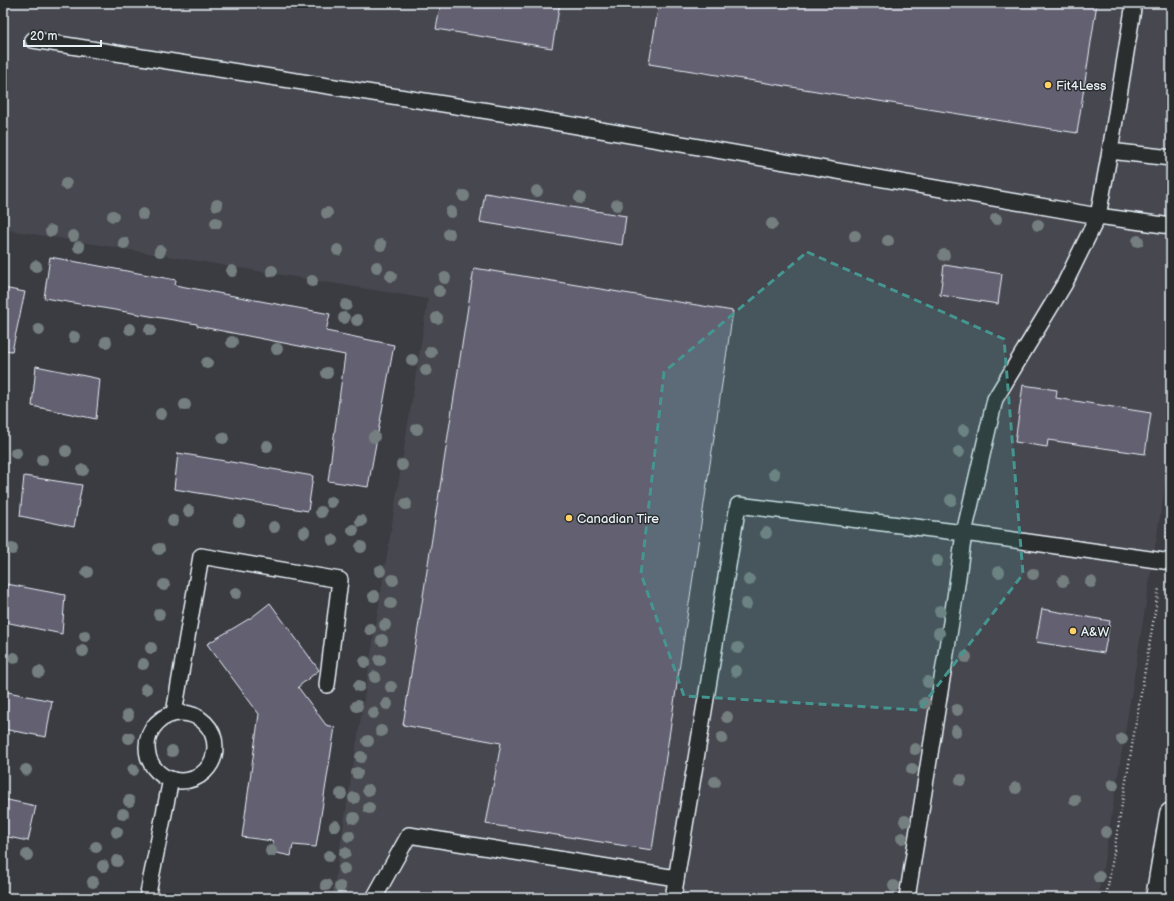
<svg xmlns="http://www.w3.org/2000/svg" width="1174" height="901" viewBox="0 0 1174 901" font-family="'Balsamiq Sans',sans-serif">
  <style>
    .built { fill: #474750 }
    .building { fill: #636072; stroke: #e8f1f8 }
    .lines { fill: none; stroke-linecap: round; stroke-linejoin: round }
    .service-casing { stroke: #e8f1f8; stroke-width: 18 }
    .secondary-casing { stroke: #e8f1f8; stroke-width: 25 }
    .path { stroke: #e8f1f8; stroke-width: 2.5; stroke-dasharray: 1 3; stroke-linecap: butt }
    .service { stroke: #2a2d2e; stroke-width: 15 }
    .secondary { stroke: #2a2d2e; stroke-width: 22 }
    .tree { fill: #757f7f }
    .marked { fill: #459590; fill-opacity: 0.2; stroke: #459590; stroke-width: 3; stroke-dasharray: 8 5; stroke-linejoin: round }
    .poi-dot { fill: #ffd166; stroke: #2a2d2e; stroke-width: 1.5 }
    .labels { text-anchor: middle; stroke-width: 3; stroke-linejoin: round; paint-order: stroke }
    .poi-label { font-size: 13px; fill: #e8f1f8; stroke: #2a2d2e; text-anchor: start }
  </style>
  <rect width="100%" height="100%" fill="#3b3c42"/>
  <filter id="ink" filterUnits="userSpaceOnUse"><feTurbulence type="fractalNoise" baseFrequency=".025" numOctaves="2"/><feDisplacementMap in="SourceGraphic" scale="8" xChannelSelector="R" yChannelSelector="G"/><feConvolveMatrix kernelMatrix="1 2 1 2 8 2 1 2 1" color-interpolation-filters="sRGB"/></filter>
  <g filter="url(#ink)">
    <!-- built -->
    <path class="built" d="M3,3H1171V449L1098,898H332L428,299L3,229Z"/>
    <!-- building -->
    <g class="building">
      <path d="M441,3H560L552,48L436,29Z"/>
      <path d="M659,3H1097L1077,133L649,64Z"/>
      <path d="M485,193L626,216L622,245L480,222Z"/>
      <path d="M50,257L176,280L175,285L330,314L326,331L394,345L368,487L328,481L345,355L197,326V324L44,298Z"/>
      <path d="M944,265L1002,274L998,304L940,295Z"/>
      <path d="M474,268L733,311L652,850L486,824L501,743L403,725Z"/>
      <path d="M3,288L25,292L12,351L3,350Z"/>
      <path d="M36,366L100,379L96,419L32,406Z"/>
      <path d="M1023,385L1057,390L1056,398L1151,413L1145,454L1048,440L1047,447L1015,442Z"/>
      <path d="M178,453L313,476L308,511L174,489Z"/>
      <path d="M24,476L82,485L74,527L20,516Z"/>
      <path d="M7,584L65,595L62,634L5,622Z"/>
      <path d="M270,603L319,670L298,687L326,725L335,727L316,847L293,845L291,856L272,852L273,841L242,837L259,714L207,644L252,617Z"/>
      <path d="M1042,609L1110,621L1104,653L1036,642Z"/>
      <path d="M3,691L52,701L46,737L3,729Z"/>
      <path d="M3,799L36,806L28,841L3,836Z"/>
    </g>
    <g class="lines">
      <!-- service casing -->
      <g class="service-casing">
        <g id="service">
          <path d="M33,40L514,115L1098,216L1171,226"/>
          <path d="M1110,151L1171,158"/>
          <circle cx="181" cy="747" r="34"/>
          <path d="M174,713L201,556L340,580L327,685"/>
          <path d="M147,898L171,779"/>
          <path d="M374,898L409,835L676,878"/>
          <path d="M673,898L738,505L964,533L995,399L1065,283L1098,216L1110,151L1134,3"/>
          <path d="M907,898L956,591L964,533L1171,562"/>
        </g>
      </g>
      <!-- secondary casing -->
      <g class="secondary-casing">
        <path id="secondary" d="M1157,898L1171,814"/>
      </g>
      <!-- path -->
      <g class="path">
        <path d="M1166,541L1171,510"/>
        <path d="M3,892L38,898"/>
        <path d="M1106,898L1159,588"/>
      </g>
      <!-- service -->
      <use href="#service" class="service"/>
      <!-- secondary -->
      <use href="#secondary" class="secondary"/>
    </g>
    <!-- trees -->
    <g class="tree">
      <circle cx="66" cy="184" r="6"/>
      <circle cx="537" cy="191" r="6"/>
      <circle cx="464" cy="196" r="6"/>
      <circle cx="580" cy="198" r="6"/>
      <circle cx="217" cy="205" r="6"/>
      <circle cx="617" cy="205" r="6"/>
      <circle cx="451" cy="212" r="6"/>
      <circle cx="327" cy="213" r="6"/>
      <circle cx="143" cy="214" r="6"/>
      <circle cx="113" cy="216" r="6"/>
      <circle cx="996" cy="219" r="6"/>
      <circle cx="216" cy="223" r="6"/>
      <circle cx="772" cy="224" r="6"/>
      <circle cx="1038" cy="225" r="6"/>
      <circle cx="51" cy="231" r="6"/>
      <circle cx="449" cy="234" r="6"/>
      <circle cx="73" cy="236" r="6"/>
      <circle cx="855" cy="236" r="6"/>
      <circle cx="888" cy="241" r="6"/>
      <circle cx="1138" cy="241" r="6"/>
      <circle cx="124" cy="243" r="6"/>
      <circle cx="381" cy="245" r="6"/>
      <circle cx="79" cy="247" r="6"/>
      <circle cx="338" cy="250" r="6"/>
      <circle cx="160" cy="251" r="6"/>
      <circle cx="944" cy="255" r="6"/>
      <circle cx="36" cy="266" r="6"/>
      <circle cx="377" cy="267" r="6"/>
      <circle cx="232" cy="271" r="6"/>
      <circle cx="272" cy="271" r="6"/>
      <circle cx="391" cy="276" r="6"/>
      <circle cx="445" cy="278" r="6"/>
      <circle cx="312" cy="281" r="6"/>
      <circle cx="439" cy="291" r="6"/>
      <circle cx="346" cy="305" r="6"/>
      <circle cx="344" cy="318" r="6"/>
      <circle cx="437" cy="318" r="6"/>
      <circle cx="357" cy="320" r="6"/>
      <circle cx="130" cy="329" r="6"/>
      <circle cx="39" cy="330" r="6"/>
      <circle cx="150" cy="330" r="6"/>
      <circle cx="74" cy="337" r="6"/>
      <circle cx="106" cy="342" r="6"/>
      <circle cx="232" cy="342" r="6"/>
      <circle cx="277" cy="349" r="6"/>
      <circle cx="431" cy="352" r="6"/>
      <circle cx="412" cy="360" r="6"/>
      <circle cx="207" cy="363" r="6"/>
      <circle cx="426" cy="370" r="6"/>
      <circle cx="327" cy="373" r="6"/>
      <circle cx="185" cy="405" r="6"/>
      <circle cx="161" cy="414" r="6"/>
      <circle cx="417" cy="429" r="6"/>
      <circle cx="964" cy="430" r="6"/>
      <circle cx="374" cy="437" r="6"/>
      <circle cx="223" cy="438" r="6"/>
      <circle cx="267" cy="446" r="6"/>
      <circle cx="66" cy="451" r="6"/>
      <circle cx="959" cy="452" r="6"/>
      <circle cx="16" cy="453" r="6"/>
      <circle cx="42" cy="460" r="6"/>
      <circle cx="402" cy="465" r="6"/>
      <circle cx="83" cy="470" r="6"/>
      <circle cx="774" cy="474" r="6"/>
      <circle cx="951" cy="500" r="6"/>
      <circle cx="331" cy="502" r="6"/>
      <circle cx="406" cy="504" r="6"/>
      <circle cx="189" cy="511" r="6"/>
      <circle cx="321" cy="512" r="6"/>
      <circle cx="173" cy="521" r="6"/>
      <circle cx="239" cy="521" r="6"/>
      <circle cx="361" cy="521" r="6"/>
      <circle cx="274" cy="527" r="6"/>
      <circle cx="353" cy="530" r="6"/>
      <circle cx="304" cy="532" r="6"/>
      <circle cx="766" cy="533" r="6"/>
      <circle cx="333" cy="540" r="6"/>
      <circle cx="361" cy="547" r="6"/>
      <circle cx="12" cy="549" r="6"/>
      <circle cx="159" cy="549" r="6"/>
      <circle cx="937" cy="561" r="6"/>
      <circle cx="380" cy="571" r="6"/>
      <circle cx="87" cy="572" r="6"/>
      <circle cx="999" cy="572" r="6"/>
      <circle cx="1033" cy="574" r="6"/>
      <circle cx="393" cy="580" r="6"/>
      <circle cx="749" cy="580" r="6"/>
      <circle cx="1063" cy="581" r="6"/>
      <circle cx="1091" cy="582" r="6"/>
      <circle cx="164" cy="585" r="6"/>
      <circle cx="236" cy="593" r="6"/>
      <circle cx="374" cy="596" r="6"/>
      <circle cx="391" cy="603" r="6"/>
      <circle cx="746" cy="604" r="6"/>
      <circle cx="940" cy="611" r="6"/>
      <circle cx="159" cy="614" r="6"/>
      <circle cx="385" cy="625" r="6"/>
      <circle cx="370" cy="629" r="6"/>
      <circle cx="939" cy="633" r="6"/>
      <circle cx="85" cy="636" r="6"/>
      <circle cx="382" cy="640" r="6"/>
      <circle cx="151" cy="648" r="6"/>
      <circle cx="738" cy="648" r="6"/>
      <circle cx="83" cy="651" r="6"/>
      <circle cx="966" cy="657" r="6"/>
      <circle cx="14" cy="658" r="6"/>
      <circle cx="380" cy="660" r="6"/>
      <circle cx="365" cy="662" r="6"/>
      <circle cx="143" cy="664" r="6"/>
      <circle cx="736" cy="671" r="6"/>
      <circle cx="39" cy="672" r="6"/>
      <circle cx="375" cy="677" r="6"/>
      <circle cx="928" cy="682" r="6"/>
      <circle cx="359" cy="686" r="6"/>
      <circle cx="391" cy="687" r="6"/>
      <circle cx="146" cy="689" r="6"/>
      <circle cx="925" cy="703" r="6"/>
      <circle cx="387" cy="704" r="6"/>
      <circle cx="357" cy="706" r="6"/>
      <circle cx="957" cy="710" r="6"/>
      <circle cx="373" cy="713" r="6"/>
      <circle cx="128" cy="715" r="6"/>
      <circle cx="727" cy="717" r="6"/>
      <circle cx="381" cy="731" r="6"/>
      <circle cx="956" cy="731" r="6"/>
      <circle cx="129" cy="738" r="6"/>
      <circle cx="722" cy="738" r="6"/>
      <circle cx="1122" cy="739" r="6"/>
      <circle cx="368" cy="741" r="6"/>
      <circle cx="915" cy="749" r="6"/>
      <circle cx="172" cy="751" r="6"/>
      <circle cx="361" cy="757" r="6"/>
      <circle cx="912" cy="769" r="6"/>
      <circle cx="26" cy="770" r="6"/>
      <circle cx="133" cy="770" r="6"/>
      <circle cx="357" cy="773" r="6"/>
      <circle cx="961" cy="780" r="6"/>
      <circle cx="715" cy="782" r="6"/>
      <circle cx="1113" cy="785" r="6"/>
      <circle cx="1016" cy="788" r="6"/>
      <circle cx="368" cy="790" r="6"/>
      <circle cx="341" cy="794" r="6"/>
      <circle cx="354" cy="798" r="6"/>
      <circle cx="1075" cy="800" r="6"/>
      <circle cx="129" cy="801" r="6"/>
      <circle cx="369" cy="808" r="6"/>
      <circle cx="123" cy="814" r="6"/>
      <circle cx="354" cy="818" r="6"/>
      <circle cx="905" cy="821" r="6"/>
      <circle cx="335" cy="826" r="6"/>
      <circle cx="117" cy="832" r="6"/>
      <circle cx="1106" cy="832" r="6"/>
      <circle cx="349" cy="836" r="6"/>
      <circle cx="902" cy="838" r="6"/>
      <circle cx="96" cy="847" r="6"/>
      <circle cx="271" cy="851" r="6"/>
      <circle cx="345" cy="853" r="6"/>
      <circle cx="27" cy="855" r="6"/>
      <circle cx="329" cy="856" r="6"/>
      <circle cx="117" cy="861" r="6"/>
      <circle cx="103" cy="866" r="6"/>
      <circle cx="344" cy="869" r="6"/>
      <circle cx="1099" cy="877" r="6"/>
      <circle cx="93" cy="882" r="6"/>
      <circle cx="326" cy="885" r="6"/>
      <circle cx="894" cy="886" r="6"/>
      <circle cx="340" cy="887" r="6"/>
    </g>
  </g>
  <!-- marked area -->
  <path class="marked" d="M807,252L1004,339L1023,574L919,710L684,696L641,574L664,372Z"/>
  <!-- markers -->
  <g class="poi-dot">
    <circle cx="1048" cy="85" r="4"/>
    <circle cx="569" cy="518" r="4"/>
    <circle cx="1073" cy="631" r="4"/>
  </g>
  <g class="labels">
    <!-- poi labels -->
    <g class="poi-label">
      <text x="1056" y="90">Fit4Less</text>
      <text x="577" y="523">Canadian Tire</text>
      <text x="1081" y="636">A&amp;W</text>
    </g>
  </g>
  <!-- margin -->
  <rect width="1174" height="901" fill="none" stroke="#2a2d2e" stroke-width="16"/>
  <rect x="8" y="8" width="1158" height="885" fill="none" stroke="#e8f1f8" stroke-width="1.5" filter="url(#ink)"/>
  <!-- scale -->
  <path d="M24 40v6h77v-6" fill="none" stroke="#e8f1f8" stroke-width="2"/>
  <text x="30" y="40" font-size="12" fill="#e8f1f8" stroke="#2a2d2e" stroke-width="3" paint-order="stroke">20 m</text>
</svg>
